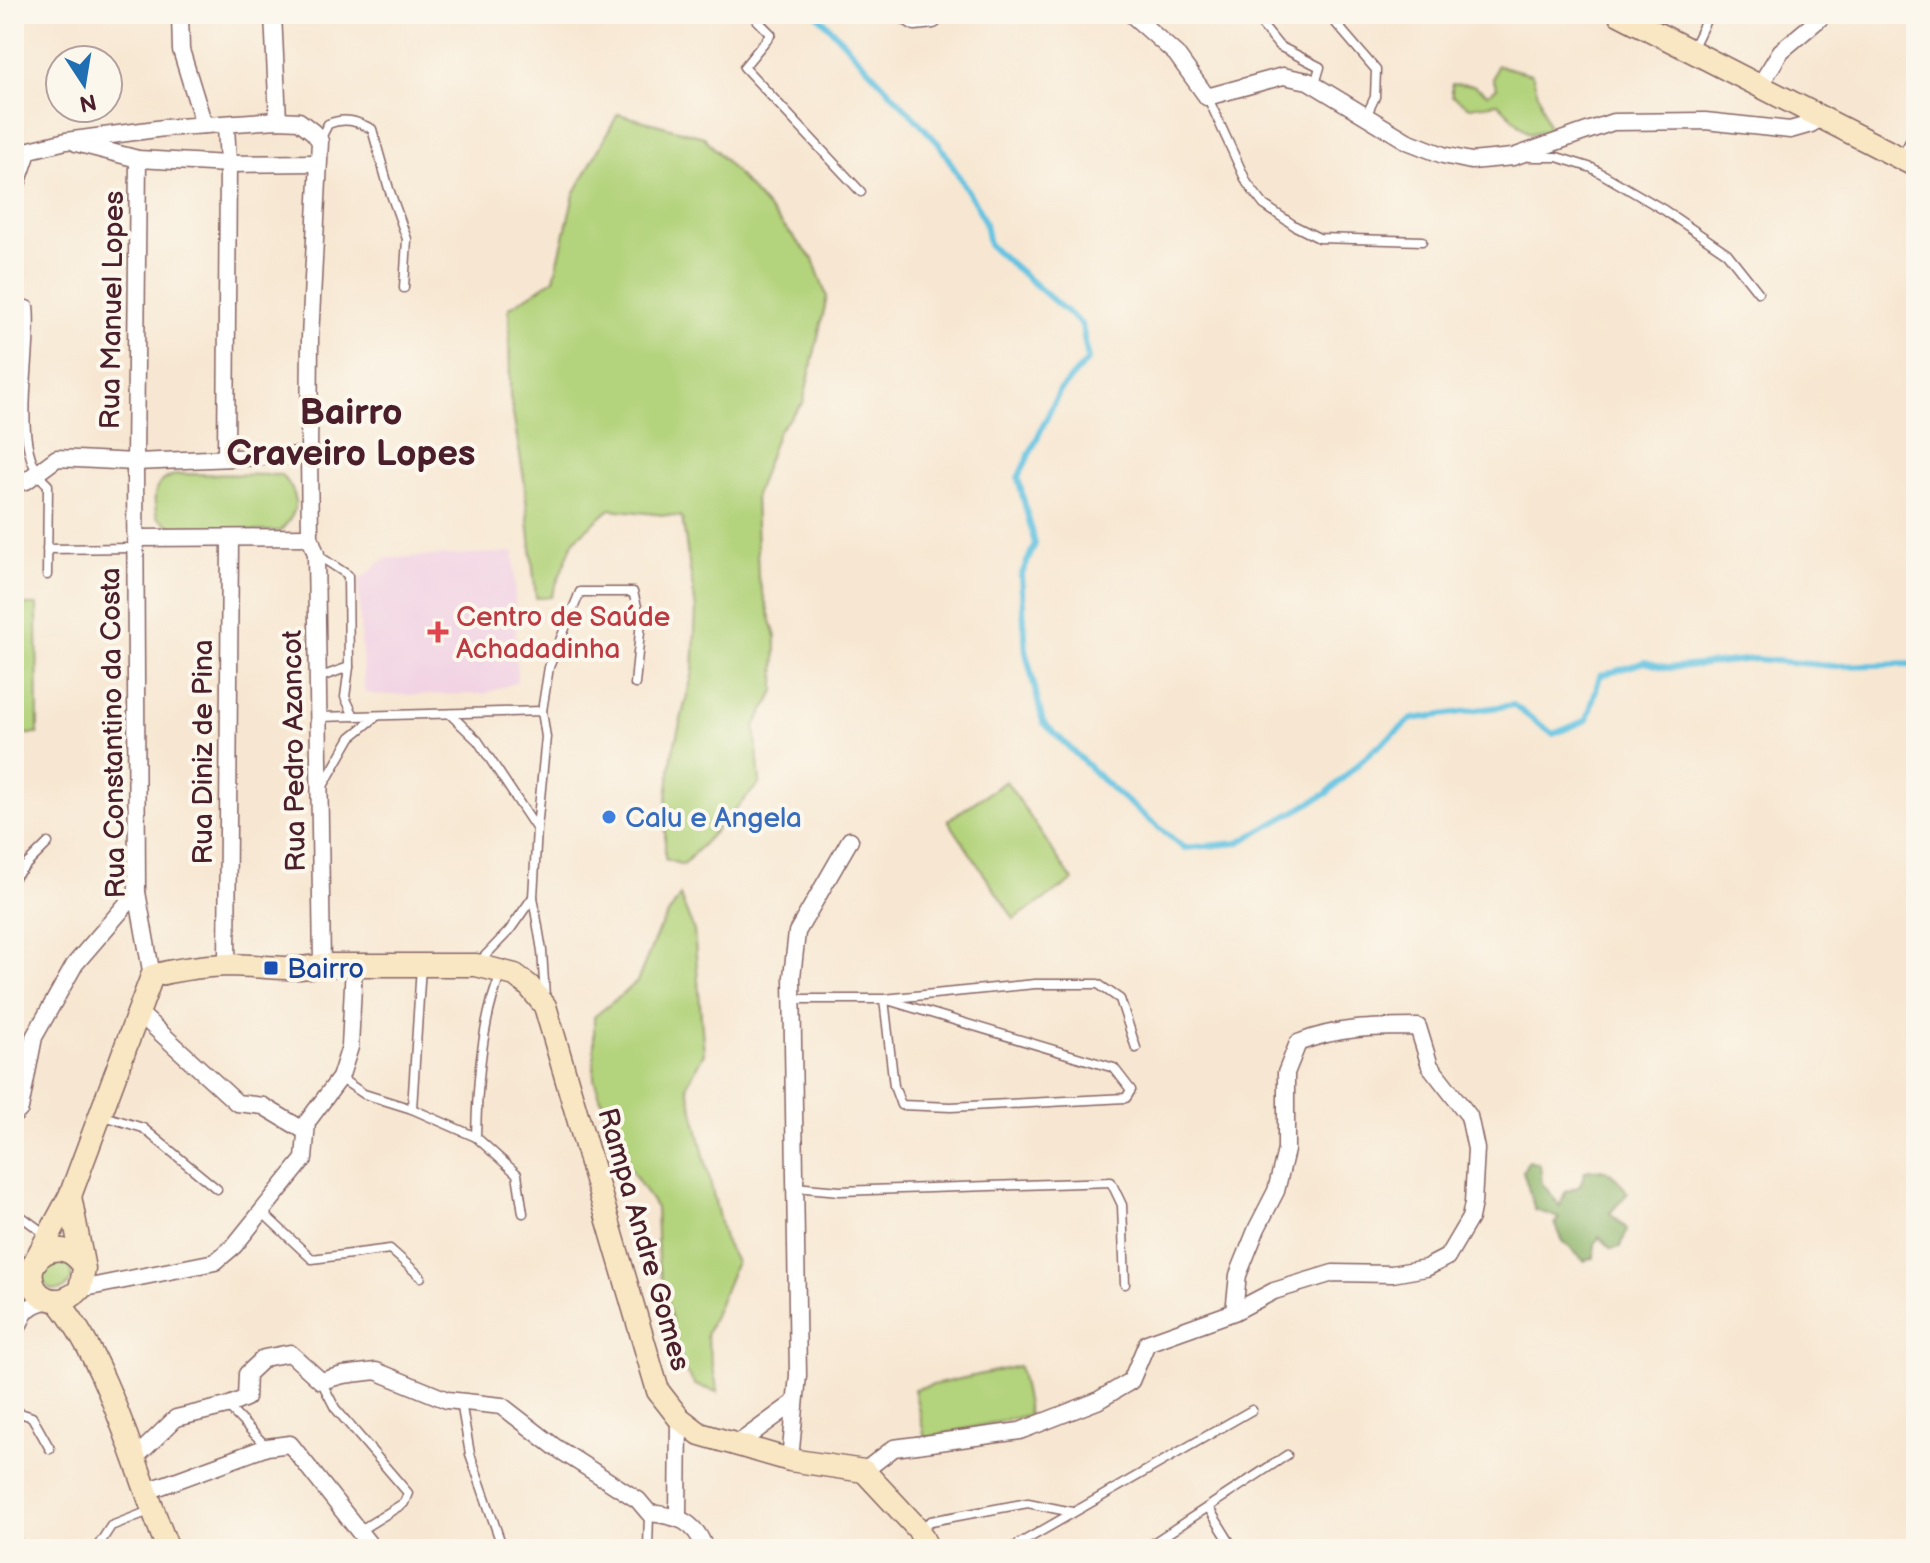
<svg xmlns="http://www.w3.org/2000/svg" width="1930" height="1563" viewBox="0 0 1930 1563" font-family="'Balsamiq Sans',sans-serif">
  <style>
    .built { fill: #f1d0e3 }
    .green { fill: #b3d37b; stroke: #7e7953; stroke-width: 2 }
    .forest { fill: #8eb56b; stroke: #6c6a4b; stroke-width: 2 }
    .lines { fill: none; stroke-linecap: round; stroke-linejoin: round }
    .stream { stroke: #62c2e1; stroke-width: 6 }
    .lane-casing { stroke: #876565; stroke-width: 11 }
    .street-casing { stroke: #876565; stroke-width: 19 }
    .secondary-casing { stroke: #876565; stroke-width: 25 }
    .lane { stroke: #fff; stroke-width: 8 }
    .street { stroke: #fff; stroke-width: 16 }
    .secondary { stroke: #f9e7c3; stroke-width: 22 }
    .health-dot { fill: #e0444e; stroke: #fbf7ec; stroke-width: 3 }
    .shop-dot { fill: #3f7fe0; stroke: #fbf7ec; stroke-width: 3 }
    .transit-dot { fill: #1a4fb4; stroke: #fbf7ec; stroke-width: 3 }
    .labels { text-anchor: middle; stroke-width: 8; stroke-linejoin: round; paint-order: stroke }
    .street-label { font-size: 28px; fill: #4a1f2b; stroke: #fbf7ec }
    .health-label { font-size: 28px; fill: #be3a42; stroke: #fbf7ec; text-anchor: start }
    .shop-label { font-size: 28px; fill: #366cbe; stroke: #fbf7ec; text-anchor: start }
    .transit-label { font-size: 28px; fill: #164399; stroke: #fbf7ec; text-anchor: start }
    .district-label { font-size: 36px; font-weight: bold; fill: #4a1f2b; stroke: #fbf7ec }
  </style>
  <rect width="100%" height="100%" fill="#fbf7ec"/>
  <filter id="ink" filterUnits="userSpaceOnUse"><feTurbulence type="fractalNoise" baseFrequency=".0125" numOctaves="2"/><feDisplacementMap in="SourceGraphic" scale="16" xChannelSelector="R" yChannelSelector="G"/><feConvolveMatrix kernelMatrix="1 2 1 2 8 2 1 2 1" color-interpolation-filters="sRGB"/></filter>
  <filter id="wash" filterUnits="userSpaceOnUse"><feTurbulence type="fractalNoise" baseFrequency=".006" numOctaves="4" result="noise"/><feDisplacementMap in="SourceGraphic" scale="32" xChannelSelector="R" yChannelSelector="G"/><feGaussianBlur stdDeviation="1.8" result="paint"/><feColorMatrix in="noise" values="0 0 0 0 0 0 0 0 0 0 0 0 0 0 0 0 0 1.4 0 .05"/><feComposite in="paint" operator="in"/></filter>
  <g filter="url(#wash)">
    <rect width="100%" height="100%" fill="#f7e7d2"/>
    <!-- built -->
    <path class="built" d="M514,552L517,682L484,694L376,695L364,692L358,581L386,558Z"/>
    <!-- green -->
    <g class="green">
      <path d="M1497,65L1532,74L1549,129L1529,134L1498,103L1470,107L1452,96V84L1473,85L1488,94L1497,88L1493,79Z"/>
      <path d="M618,114L704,137L813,259L827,297L803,403L778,431L755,496L758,577L776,637L775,691L755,726L760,783L683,865L665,859V816L672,755L693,672L696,609L682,517L610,509L574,540L551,597L536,598L524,479L510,396L509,308L554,279L574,194Z"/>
      <path d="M177,474L281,475C301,495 300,511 280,531H178L157,517C152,494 153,482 177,474Z"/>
      <path d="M14,605H37L38,734H14Z"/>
      <path d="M1006,781L1073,881L1014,919L948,820Z"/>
      <path d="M680,896L694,931L704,1053L687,1085L724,1239L736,1262L706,1335L718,1392L695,1385L683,1367L658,1262L656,1208L620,1153L594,1079V1017L637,982L659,929Z"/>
      <circle cx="57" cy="1275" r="15"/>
      <path d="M1019,1366L1029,1415L925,1438L914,1389Z"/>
    </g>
    <!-- forest -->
    <path class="forest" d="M1528,1161L1540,1164L1542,1183L1560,1206L1565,1192L1580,1186L1585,1171C1607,1165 1616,1176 1628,1193L1610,1213L1627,1229L1621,1247L1611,1249L1599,1237L1595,1244L1594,1258L1584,1261L1563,1241L1555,1224L1560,1218L1535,1210L1523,1171Z"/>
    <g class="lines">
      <!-- stream -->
      <path class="stream" d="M817,14L940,145L978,208L985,223L989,245L1082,325L1088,360L1060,390L1018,478L1035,544L1021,576L1026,652L1043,722L1113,790L1184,848L1238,843L1326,794L1371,752L1412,719L1513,705L1553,734L1587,720L1600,676L1645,662L1668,668L1754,659L1834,666L1913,664L1916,666"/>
    </g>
  </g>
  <g filter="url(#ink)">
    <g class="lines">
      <!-- lane casing -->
      <g class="lane-casing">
        <g id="lane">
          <path d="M751,14L771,34L744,67L861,192"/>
          <path d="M1253,14L1279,46L1320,67L1315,84"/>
          <path d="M1328,14L1376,70L1375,97L1366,116"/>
          <path d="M1692,49L1709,14"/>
          <path d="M1208,98L1247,183L1264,205L1295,226L1319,238L1422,241"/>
          <path d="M320,140L328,124C345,117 356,121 372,129L389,189L407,239L404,288"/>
          <path d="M1530,157H1557L1592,168L1664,210L1727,253L1758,292"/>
          <path d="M14,205L33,150"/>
          <path d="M14,300L29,306C35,356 7,450 48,485L47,575"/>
          <path d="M47,549L135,548"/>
          <path d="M316,554L348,575L349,667L318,678"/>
          <path d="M349,667L345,697L354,716"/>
          <path d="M542,711L549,667L580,592H633L641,621L635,684"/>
          <path d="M450,714L478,741L536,828"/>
          <path d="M319,717L542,711L546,737L537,829L533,897L542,951L545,997"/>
          <path d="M323,786L351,737L377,716"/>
          <path d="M14,877L48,843"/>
          <path d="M480,961L509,931L533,897"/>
          <path d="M793,999H884L1114,1068L1131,1090L1126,1098L951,1107L901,1105L894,1086L884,999L1035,984H1098L1120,999L1136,1048"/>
          <path d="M340,1078L364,1094L412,1109L476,1137C477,1089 482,1018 501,974"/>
          <path d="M412,1109L421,966"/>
          <path d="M101,1115L143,1128L217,1189"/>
          <path d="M476,1137L517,1174L523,1213"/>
          <path d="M794,1187L840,1191L1111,1182L1122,1205L1125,1284"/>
          <path d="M14,1211L48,1236"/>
          <path d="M262,1212L312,1259L390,1249L421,1277"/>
          <path d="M321,1381L335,1408L408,1493L404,1503L359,1531"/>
          <path d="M461,1402L470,1454L503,1549"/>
          <path d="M228,1407L267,1447"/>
          <path d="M14,1411L32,1417L50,1449"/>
          <path d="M1208,1507L1234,1549"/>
          <path d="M919,1529L931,1521L1028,1503L1072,1512"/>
          <path d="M14,1534L19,1549"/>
          <path d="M96,1549L111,1526L152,1510"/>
          <path d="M648,1549L649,1513"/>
          <path d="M1010,1549L1252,1410"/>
          <path d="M1144,1549L1287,1455"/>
        </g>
      </g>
      <!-- street casing -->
      <g class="street-casing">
        <g id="street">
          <path d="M180,14L181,50L204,125"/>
          <path d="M273,14L278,120"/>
          <path d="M902,14L915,22L933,20L939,14"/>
          <path d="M1131,14L1176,54L1207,97L1283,76L1308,81L1407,141L1443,155L1471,161L1513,157L1613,122L1705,121L1790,130L1811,124L1822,117"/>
          <path d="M1760,85L1781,51L1825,14"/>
          <path d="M76,143L138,159L228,164L317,163"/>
          <path d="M14,154L66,141L164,128L278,120L299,121L313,132L320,141L310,338L309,455L310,537L316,554L322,965"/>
          <path d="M138,159L135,462L137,892L152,976"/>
          <path d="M1905,160L1916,138"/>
          <path d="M226,458L228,164L226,125"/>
          <path d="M14,484L26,481L57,458L135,462L309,455"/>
          <path d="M137,538L310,537"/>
          <path d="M227,965L230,538"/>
          <path d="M139,1013L237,1103L263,1106L305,1131"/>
          <path d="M14,1115L20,1109L34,1037L75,964L137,892"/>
          <path d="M80,1289L215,1262L234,1246L304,1159L307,1122L340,1078L350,1047L354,965"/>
          <path d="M14,1337C23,1314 25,1304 51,1300"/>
          <path d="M736,1445L795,1402"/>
          <path d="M133,1460L176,1418L227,1406L246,1398L247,1374L264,1358L290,1353L321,1381L343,1375L376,1371L447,1400L502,1406L555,1447L638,1500L649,1513C677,1516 695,1520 705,1549"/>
          <path d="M790,1460L798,1375L792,977L797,932L850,840"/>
          <path d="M864,1471L894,1448L1020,1431L1097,1401L1131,1381L1147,1343L1234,1312L1274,1291L1333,1273L1392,1274L1426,1268L1447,1257L1470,1218L1473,1203L1476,1149L1469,1116L1430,1066L1418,1027C1376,1027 1337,1027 1298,1043L1286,1073V1150L1276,1191L1257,1228L1238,1275L1234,1312"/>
          <path d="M145,1492L267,1447L290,1444L369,1544L360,1549"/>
          <path d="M678,1516L679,1418"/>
        </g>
      </g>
      <!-- secondary casing -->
      <g class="secondary-casing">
        <g id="secondary">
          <path d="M1619,14L1916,166"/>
          <path d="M70,1196L84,1269L80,1289C61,1310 28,1300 32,1269C41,1246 66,1243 81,1262"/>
          <path d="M34,1263L70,1196L152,976C177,969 202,966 227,965C260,965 290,972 322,965H476L515,975L529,986L545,1006L658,1391L679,1418L700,1434L790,1460L864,1471L918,1529L928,1549"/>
          <path d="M58,1301C110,1365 136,1472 168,1549"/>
        </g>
      </g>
      <!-- lane -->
      <use href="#lane" class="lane"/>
      <!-- street -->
      <use href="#street" class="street"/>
      <!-- secondary -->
      <use href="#secondary" class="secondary"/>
    </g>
  </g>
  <!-- markers -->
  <path class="health-dot" d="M434 620h8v8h8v8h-8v8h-8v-8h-8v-8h8z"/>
  <circle class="shop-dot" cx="609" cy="817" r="8"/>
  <rect class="transit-dot" x="263" y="960" width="16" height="16" rx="4"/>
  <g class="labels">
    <!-- street labels -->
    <g class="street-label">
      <text transform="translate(111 310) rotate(-89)" y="10">Rua Manuel Lopes</text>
      <text transform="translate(112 733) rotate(-91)" y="10">Rua Constantino da Costa</text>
      <text transform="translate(293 751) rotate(-91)" y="10">Rua Pedro Azancot</text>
      <text transform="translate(202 752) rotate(-90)" y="10">Rua Diniz de Pina</text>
      <text transform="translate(645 1239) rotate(74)" y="10">Rampa Andre Gomes</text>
    </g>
    <!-- health labels -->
    <g class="health-label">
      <text x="456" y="626">Centro de Saúde<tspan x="456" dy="32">Achadadinha</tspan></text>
    </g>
    <!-- shop labels -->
    <g class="shop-label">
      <text x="625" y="827">Calu e Angela</text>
    </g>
    <!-- transit labels -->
    <g class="transit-label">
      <text x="287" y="978">Bairro</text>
    </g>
    <!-- district labels -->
    <g class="district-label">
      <text x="351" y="424">Bairro<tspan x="351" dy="41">Craveiro Lopes</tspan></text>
    </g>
  </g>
  <!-- margin -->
  <rect width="1930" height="1563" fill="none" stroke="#fbf7ec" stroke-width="48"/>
  <!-- north arrow -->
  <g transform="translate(84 84) rotate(168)"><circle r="38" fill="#fbf7ec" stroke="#b4a19f" stroke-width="2"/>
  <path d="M0-6L14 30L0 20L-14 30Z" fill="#1f6fb2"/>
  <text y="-12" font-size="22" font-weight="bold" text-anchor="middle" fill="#4a1f2b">N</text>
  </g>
</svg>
